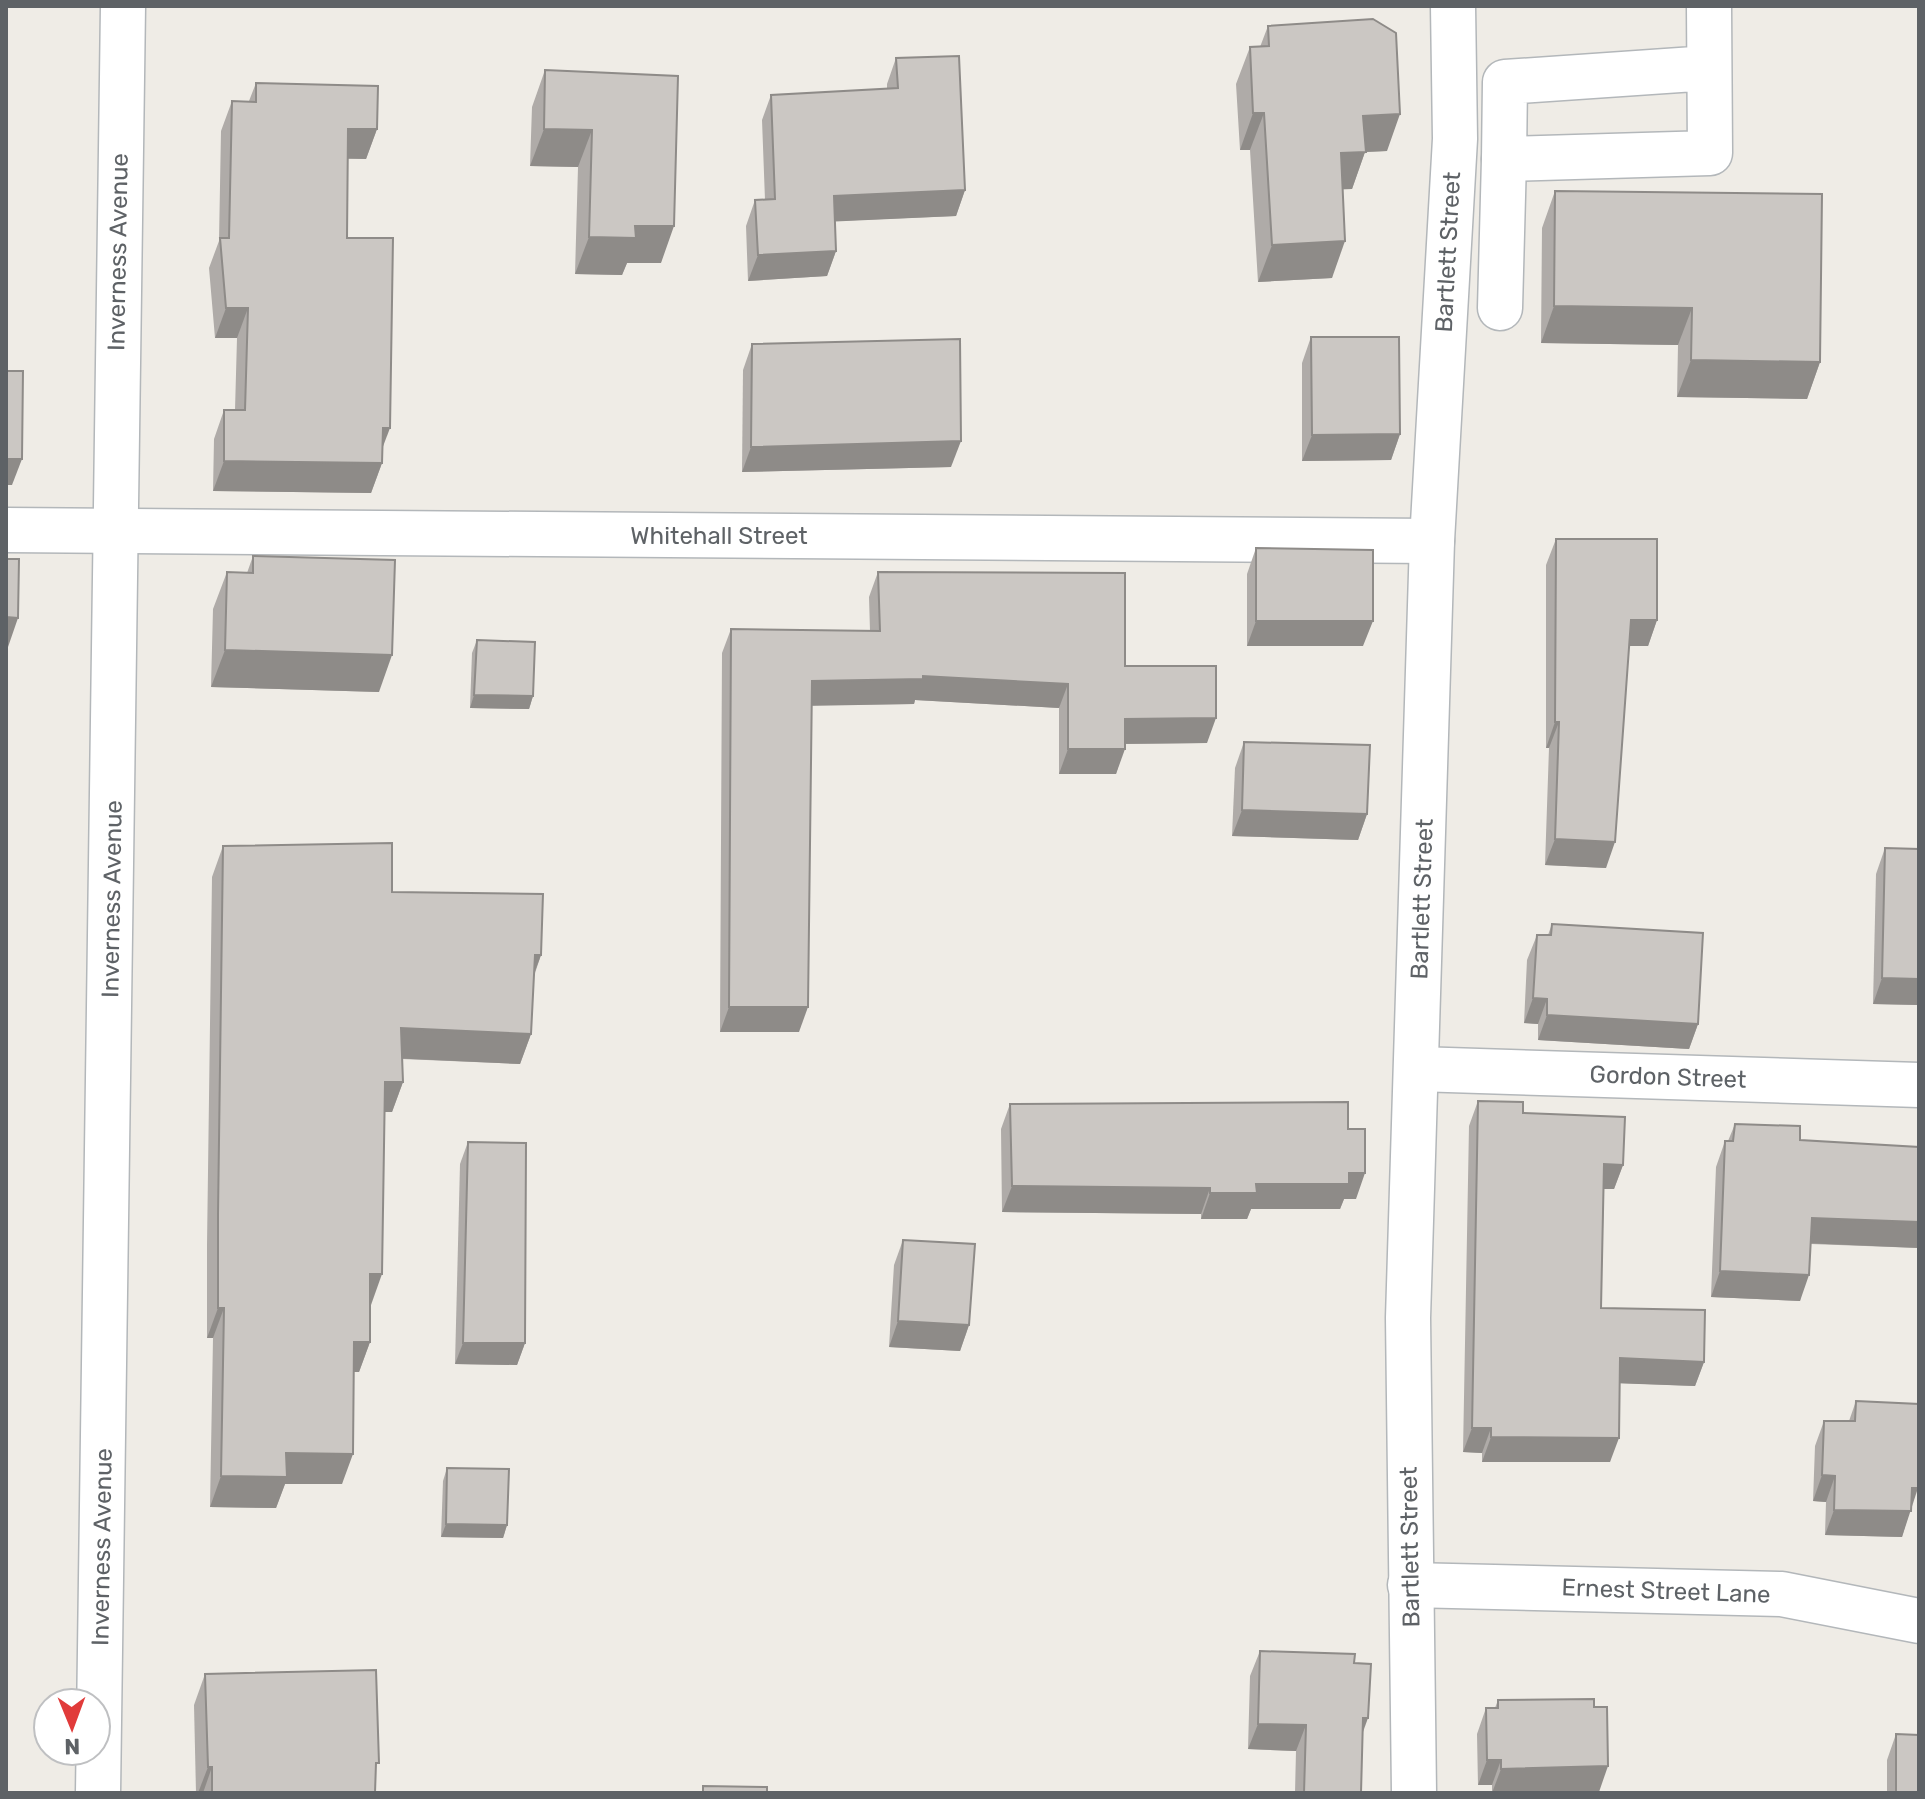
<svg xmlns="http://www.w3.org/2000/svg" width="1925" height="1799" font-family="Rubik,sans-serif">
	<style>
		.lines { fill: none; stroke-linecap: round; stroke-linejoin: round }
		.minor-casing { stroke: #b3b7ba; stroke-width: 47 }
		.minor { stroke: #fff; stroke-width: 44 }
		.wall { fill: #afaba8 }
		.shaded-wall { fill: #8e8b88 }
		.building { fill: #cbc7c3; stroke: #8e8b88; stroke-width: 2 }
		.labels { text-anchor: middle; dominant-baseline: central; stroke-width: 6; stroke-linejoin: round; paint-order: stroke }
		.street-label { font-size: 24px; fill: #5e6266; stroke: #fff }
	</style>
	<rect width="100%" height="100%" fill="#efece6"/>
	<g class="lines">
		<defs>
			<g id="minor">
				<path d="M 1709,6 L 1710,153 L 1504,159 L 1505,82 L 1709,68"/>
				<path d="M 1500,308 L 1504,159"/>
				<path d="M 6,530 L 1432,541"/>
				<path d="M 1417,1069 L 1919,1085"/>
				<path d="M 1410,1585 L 1782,1594 L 1919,1621"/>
				<path d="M 98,1793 L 123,6"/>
				<path d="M 1414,1793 L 1408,1318 L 1432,541 L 1455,139 L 1453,6"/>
			</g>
		</defs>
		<use href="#minor" class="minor-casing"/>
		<use href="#minor" class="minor"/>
	</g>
	<g class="wall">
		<path d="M 1268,26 L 1387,151 L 1365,152 L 1352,189 L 1343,189 L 1332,278 L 1258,282 L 1250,150 L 1240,150 L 1236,84 L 1250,47 L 1260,47 Z"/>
		<path d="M 896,58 L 965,190 L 956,216 L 835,221 L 836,251 L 827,276 L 748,281 L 746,226 L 755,200 L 765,200 L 762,120 L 771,95 L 887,89 L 887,84 Z"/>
		<path d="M 545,70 L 678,76 L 661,263 L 627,263 L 622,275 L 575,274 L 578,167 L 530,166 L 532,107 Z"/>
		<path d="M 256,83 L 377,129 L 366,159 L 348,159 L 347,238 L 383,447 L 382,463 L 371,493 L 213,491 L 214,439 L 224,410 L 235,410 L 237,338 L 215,338 L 209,268 L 219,241 L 221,131 L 232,101 L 249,101 Z"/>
		<path d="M 1555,191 L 1820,362 L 1807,399 L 1677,397 L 1678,345 L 1541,343 L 1542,228 Z"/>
		<path d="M 1311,337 L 1400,434 L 1391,460 L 1302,461 L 1302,363 Z"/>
		<path d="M 752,344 L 951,467 L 742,472 L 743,370 Z"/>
		<path d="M 1556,539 L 1657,620 L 1648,646 L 1629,646 L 1606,868 L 1545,865 L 1549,748 L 1546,748 L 1546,565 Z"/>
		<path d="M 1256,548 L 1363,646 L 1247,646 L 1247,574 Z"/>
		<path d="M 253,556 L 379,692 L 211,687 L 213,609 L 227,572 L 247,573 Z"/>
		<path d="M 878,572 L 1125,666 L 1207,743 L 1125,744 L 1116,774 L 1059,774 L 1059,708 L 915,700 L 914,704 L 812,705 L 799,1032 L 720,1032 L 722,653 L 731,629 L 870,631 L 869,597 Z"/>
		<path d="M 477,640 L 533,696 L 529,709 L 470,708 L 472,653 Z"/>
		<path d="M 1244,742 L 1367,814 L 1358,840 L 1232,836 L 1235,768 Z"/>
		<path d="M 223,846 L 392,892 L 541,955 L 534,976 L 531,1034 L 520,1064 L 402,1059 L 403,1082 L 392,1112 L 384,1112 L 370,1305 L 370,1342 L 359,1372 L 354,1372 L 342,1484 L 285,1484 L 276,1508 L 210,1507 L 213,1338 L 207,1338 L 207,1245 L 212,877 Z"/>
		<path d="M 1885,848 L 1919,1005 L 1873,1004 L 1876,874 Z"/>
		<path d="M 1552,924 L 1698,1024 L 1689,1049 L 1538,1040 L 1538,1024 L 1524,1023 L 1527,960 L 1537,935 L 1548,935 Z"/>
		<path d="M 1478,1101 L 1523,1113 L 1623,1165 L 1614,1189 L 1604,1189 L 1601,1308 L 1704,1362 L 1695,1386 L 1620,1383 L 1610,1462 L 1482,1462 L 1482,1453 L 1463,1452 L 1469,1126 Z"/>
		<path d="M 1010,1104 L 1348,1129 L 1356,1199 L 1344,1199 L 1340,1209 L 1251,1209 L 1247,1219 L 1201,1219 L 1201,1214 L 1002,1212 L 1001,1129 Z"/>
		<path d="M 1735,1124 L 1800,1140 L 1919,1147 L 1919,1248 L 1811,1244 L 1800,1301 L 1711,1297 L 1716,1167 L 1725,1141 L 1728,1141 Z"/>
		<path d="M 468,1142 L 525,1343 L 517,1365 L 455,1364 L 460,1164 Z"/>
		<path d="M 903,1240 L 969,1325 L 960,1351 L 889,1347 L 894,1265 Z"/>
		<path d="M 1856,1401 L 1911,1506 L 1902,1537 L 1825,1535 L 1826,1502 L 1813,1501 L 1815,1446 L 1824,1421 L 1849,1421 Z"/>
		<path d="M 447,1468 L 507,1525 L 503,1538 L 441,1537 L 443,1481 Z"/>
		<path d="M 1260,1651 L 1354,1663 L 1362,1734 L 1361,1793 L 1295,1793 L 1296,1751 L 1248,1749 L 1250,1676 Z"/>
		<path d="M 205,1674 L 375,1793 L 196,1793 L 194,1705 Z"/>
		<path d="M 1498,1700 L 1599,1792 L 1492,1793 L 1492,1785 L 1478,1785 L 1477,1734 L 1486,1708 L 1495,1708 Z"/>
		<path d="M 1896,1734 L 1919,1793 L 1887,1793 L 1887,1760 Z"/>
	</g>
	<g class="shaded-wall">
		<path d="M 1253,113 L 1264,113 L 1250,150 L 1240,150 Z"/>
		<path d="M 1400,114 L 1387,151 L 1365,152 L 1352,189 L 1327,190 L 1341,153 L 1363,116 Z"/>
		<path d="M 348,129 L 377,129 L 366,159 L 337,158 Z"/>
		<path d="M 544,129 L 592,130 L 578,167 L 530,166 Z"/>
		<path d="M 965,190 L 956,216 L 824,222 L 834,196 Z"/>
		<path d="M 635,226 L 674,226 L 661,263 L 627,263 L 622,275 L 575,274 L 589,237 Z"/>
		<path d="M 1345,241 L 1332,278 L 1258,282 L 1272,245 Z"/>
		<path d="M 836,251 L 827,276 L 748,281 L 758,255 Z"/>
		<path d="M 1554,306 L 1692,308 L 1678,345 L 1541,343 Z"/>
		<path d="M 226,308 L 248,308 L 237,338 L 215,338 Z"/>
		<path d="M 1691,360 L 1820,362 L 1807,399 L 1677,397 Z"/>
		<path d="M 383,428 L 390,428 L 379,457 Z"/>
		<path d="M 1400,434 L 1391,460 L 1302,461 L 1312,435 Z"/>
		<path d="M 961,441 L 951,467 L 742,472 L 751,447 Z"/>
		<path d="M 6,459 L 22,459 L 12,485 L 6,485 Z"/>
		<path d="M 224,461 L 382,463 L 371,493 L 213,491 Z"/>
		<path d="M 6,617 L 18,618 L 8,647 L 6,647 Z"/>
		<path d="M 1631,620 L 1657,620 L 1648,646 L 1622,646 Z"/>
		<path d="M 1256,621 L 1373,621 L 1363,646 L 1247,646 Z"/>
		<path d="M 225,650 L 392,655 L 379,692 L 211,687 Z"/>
		<path d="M 923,676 L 1068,684 L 1059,708 L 915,700 L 914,704 L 803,706 L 812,681 Z"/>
		<path d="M 474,695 L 533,696 L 529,709 L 470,708 Z"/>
		<path d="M 1216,718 L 1207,743 L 1116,744 L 1125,719 Z"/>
		<path d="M 1555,722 L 1559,722 L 1549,748 L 1546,748 Z"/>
		<path d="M 1068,749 L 1125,749 L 1116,774 L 1059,774 Z"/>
		<path d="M 1242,810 L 1367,814 L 1358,840 L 1232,836 Z"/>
		<path d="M 1555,839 L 1615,842 L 1606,868 L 1545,865 Z"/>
		<path d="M 535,955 L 541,955 L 530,985 Z"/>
		<path d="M 1882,978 L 1919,979 L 1919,1005 L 1873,1004 Z"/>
		<path d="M 1533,998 L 1547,999 L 1538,1024 L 1524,1023 Z"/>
		<path d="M 729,1007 L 808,1007 L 799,1032 L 720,1032 Z"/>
		<path d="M 1547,1015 L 1698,1024 L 1689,1049 L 1538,1040 Z"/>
		<path d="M 401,1028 L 531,1034 L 520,1064 L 389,1058 Z"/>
		<path d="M 385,1082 L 403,1082 L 392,1112 L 374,1112 Z"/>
		<path d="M 1604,1164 L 1623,1165 L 1614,1189 L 1595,1189 Z"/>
		<path d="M 1349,1173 L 1365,1173 L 1356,1199 L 1344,1199 L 1340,1209 L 1251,1209 L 1247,1219 L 1201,1219 L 1210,1193 L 1256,1184 Z"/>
		<path d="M 1012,1186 L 1210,1188 L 1201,1214 L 1002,1212 Z"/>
		<path d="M 1812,1218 L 1919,1222 L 1919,1248 L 1802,1243 Z"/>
		<path d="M 1720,1271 L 1809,1275 L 1800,1301 L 1711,1297 Z"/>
		<path d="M 370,1274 L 382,1274 L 371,1305 Z"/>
		<path d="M 218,1308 L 224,1308 L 213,1338 L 207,1338 Z"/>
		<path d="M 898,1321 L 969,1325 L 960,1351 L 889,1347 Z"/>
		<path d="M 354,1342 L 370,1342 L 359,1372 L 343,1372 Z"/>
		<path d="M 463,1343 L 525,1343 L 517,1365 L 455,1364 Z"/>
		<path d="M 1620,1358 L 1704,1362 L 1695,1386 L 1611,1383 Z"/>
		<path d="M 1472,1428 L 1491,1428 L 1482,1453 L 1463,1452 Z"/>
		<path d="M 1491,1437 L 1619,1438 L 1610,1462 L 1482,1462 Z"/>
		<path d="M 286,1453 L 353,1454 L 342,1484 L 285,1484 L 276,1508 L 210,1507 L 221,1476 Z"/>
		<path d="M 1822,1475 L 1835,1476 L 1826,1502 L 1813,1501 Z"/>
		<path d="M 1912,1488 L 1918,1488 L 1902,1537 L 1825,1535 L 1834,1510 Z"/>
		<path d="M 446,1524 L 507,1525 L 503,1538 L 441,1537 Z"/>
		<path d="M 1363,1718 L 1368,1718 L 1359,1743 Z"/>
		<path d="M 1258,1724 L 1306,1725 L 1296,1751 L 1248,1749 Z"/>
		<path d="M 1487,1760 L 1501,1760 L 1492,1785 L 1478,1785 Z"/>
		<path d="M 1608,1766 L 1599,1792 L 1492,1793 L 1501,1769 Z"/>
		<path d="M 208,1767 L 212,1767 L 203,1793 L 198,1793 Z"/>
	</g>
	<g class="building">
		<path d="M 1373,19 L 1396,33 L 1400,114 L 1363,116 L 1366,152 L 1341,153 L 1345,241 L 1272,245 L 1264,113 L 1253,113 L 1250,47 L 1269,46 L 1268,26 Z"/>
		<path d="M 959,56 L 965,190 L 834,196 L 836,251 L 758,255 L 755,200 L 775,199 L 771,95 L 898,88 L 896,58 Z"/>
		<path d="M 545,70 L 678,76 L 674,226 L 635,226 L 636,238 L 589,237 L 592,130 L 544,129 Z"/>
		<path d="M 256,83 L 378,86 L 377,129 L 348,129 L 347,238 L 393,238 L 390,428 L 383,428 L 382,463 L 224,461 L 224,410 L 245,410 L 248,308 L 226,308 L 220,238 L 229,238 L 232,101 L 256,102 Z"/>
		<path d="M 1555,191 L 1822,194 L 1820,362 L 1691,360 L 1692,308 L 1554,306 Z"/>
		<path d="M 1311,337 L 1399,337 L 1400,434 L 1312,435 Z"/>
		<path d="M 960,339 L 961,441 L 751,447 L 752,344 Z"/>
		<path d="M 6,371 L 23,371 L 22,459 L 6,459 Z"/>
		<path d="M 1556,539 L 1657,539 L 1657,620 L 1631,620 L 1615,842 L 1555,839 L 1559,722 L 1555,722 Z"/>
		<path d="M 1256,548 L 1373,550 L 1373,621 L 1256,621 Z"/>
		<path d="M 253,556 L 395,560 L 392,655 L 225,650 L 227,572 L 253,573 Z"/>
		<path d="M 6,559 L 19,559 L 18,618 L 6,617 Z"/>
		<path d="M 878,572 L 1125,573 L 1125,666 L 1216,666 L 1216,718 L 1125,719 L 1125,749 L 1068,749 L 1068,684 L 923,676 L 923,679 L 812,681 L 808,1007 L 729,1007 L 731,629 L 880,631 Z"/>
		<path d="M 477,640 L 535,642 L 533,696 L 474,695 Z"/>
		<path d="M 1244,742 L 1370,745 L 1367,814 L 1242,810 Z"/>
		<path d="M 392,843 L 392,892 L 543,894 L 541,955 L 535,955 L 531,1034 L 401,1028 L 403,1082 L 385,1082 L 382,1274 L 370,1274 L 370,1342 L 354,1342 L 353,1454 L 286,1453 L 287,1477 L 221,1476 L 224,1308 L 218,1308 L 218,1214 L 223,846 Z"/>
		<path d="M 1885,848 L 1919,849 L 1919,979 L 1882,978 Z"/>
		<path d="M 1552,924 L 1703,933 L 1698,1024 L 1547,1015 L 1547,999 L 1533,998 L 1537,935 L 1551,935 Z"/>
		<path d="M 1478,1101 L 1523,1102 L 1523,1113 L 1625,1117 L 1623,1165 L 1604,1164 L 1601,1308 L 1705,1310 L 1704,1362 L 1620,1358 L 1619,1438 L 1491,1437 L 1491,1428 L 1472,1428 Z"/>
		<path d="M 1348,1102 L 1348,1129 L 1365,1129 L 1365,1173 L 1349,1173 L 1349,1184 L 1256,1184 L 1257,1193 L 1210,1193 L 1210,1188 L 1012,1186 L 1010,1104 Z"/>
		<path d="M 1735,1124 L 1800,1126 L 1800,1140 L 1919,1147 L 1919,1222 L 1812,1218 L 1809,1275 L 1720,1271 L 1725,1141 L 1733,1141 Z"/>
		<path d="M 468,1142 L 526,1143 L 525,1343 L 463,1343 Z"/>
		<path d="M 903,1240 L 975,1244 L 969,1325 L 898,1321 Z"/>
		<path d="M 1856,1401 L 1919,1404 L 1918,1488 L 1912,1488 L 1911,1511 L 1834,1510 L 1835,1476 L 1822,1475 L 1824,1421 L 1855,1421 Z"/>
		<path d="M 447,1468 L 509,1469 L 507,1525 L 446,1524 Z"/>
		<path d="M 1260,1651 L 1355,1654 L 1354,1663 L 1371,1664 L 1368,1718 L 1363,1718 L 1361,1793 L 1304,1793 L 1306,1725 L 1258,1724 Z"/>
		<path d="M 376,1670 L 379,1763 L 376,1763 L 375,1793 L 212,1793 L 212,1767 L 208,1767 L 205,1674 Z"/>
		<path d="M 1594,1699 L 1594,1707 L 1607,1707 L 1608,1766 L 1501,1769 L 1501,1760 L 1487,1760 L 1486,1708 L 1498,1708 L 1498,1700 Z"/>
		<path d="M 1896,1734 L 1919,1735 L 1919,1793 L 1896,1793 Z"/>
		<path d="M 703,1786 L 767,1787 L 767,1793 L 703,1793 Z"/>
	</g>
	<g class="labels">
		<g class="street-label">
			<text transform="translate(118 252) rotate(-89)">Inverness Avenue</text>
			<text transform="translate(1448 252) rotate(-87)">Bartlett Street</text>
			<text x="719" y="536">Whitehall Street</text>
			<text transform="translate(112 899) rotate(-89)">Inverness Avenue</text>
			<text transform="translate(1422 899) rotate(-88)">Bartlett Street</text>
			<text transform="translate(1668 1077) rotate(2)">Gordon Street</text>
			<text transform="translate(102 1547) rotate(-89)">Inverness Avenue</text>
			<text transform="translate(1410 1547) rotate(-91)">Bartlett Street</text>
			<text transform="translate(1666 1591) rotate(2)">Ernest Street Lane</text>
		</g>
	</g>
	<rect width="1925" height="1799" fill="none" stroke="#5e6266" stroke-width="16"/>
	<g transform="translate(72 1727) rotate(179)"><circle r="38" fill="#ffffff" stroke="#bfc0c2" stroke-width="2"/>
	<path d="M0-6L14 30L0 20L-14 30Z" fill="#e13b3a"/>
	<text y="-12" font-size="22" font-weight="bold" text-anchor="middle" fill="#5e6266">N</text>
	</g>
</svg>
